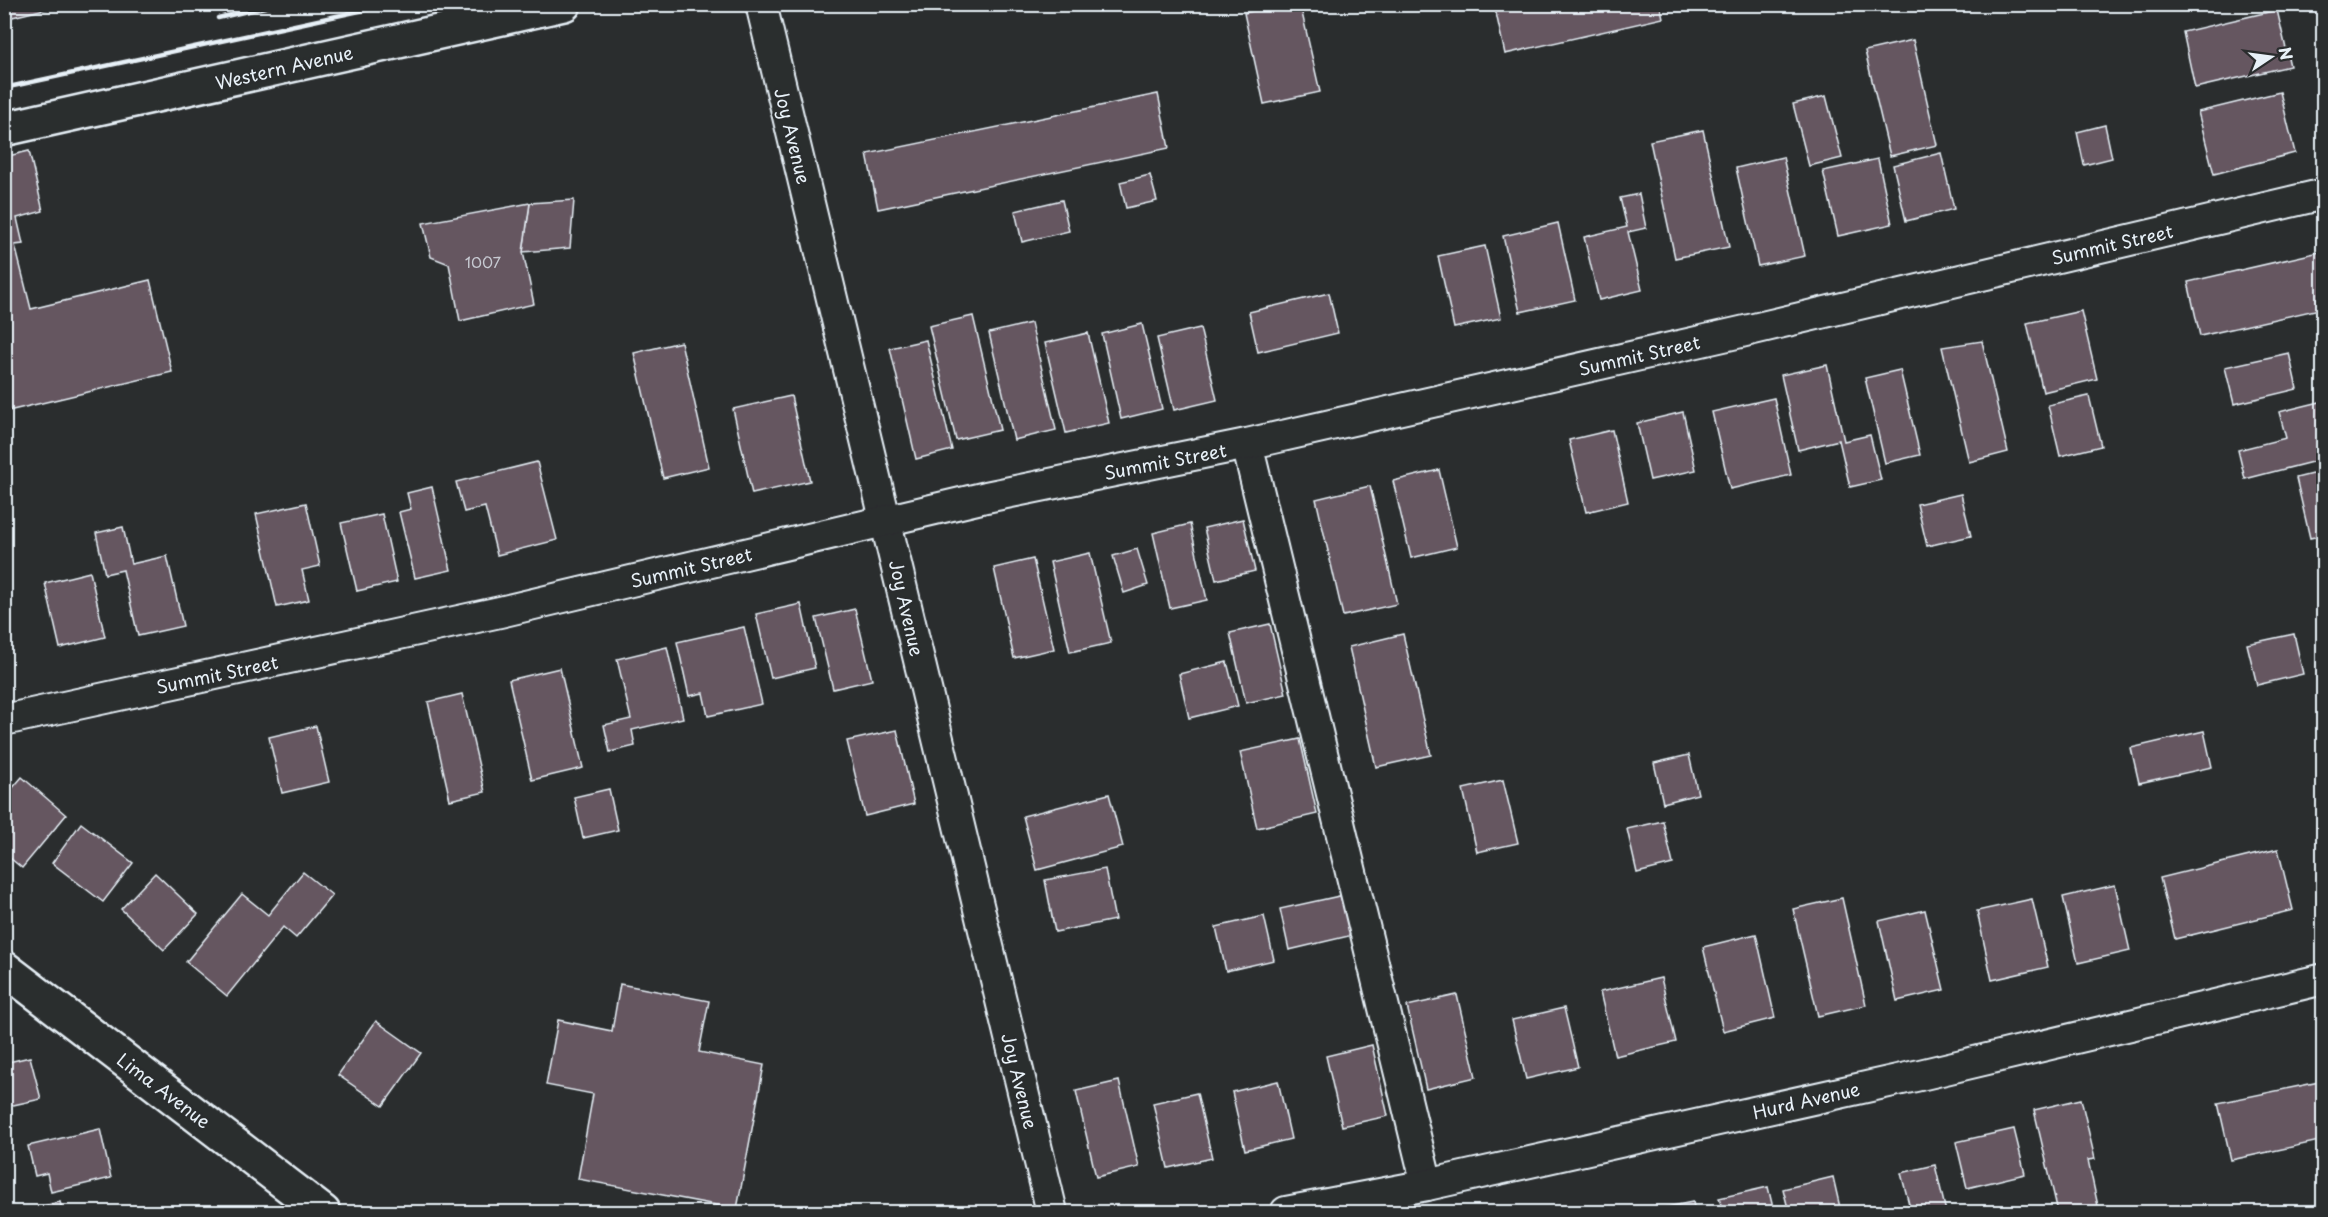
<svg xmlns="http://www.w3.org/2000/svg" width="2328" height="1217" font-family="'Playpen Sans',sans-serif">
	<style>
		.building { fill: #655661; stroke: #e8f1f8; stroke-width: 1.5 }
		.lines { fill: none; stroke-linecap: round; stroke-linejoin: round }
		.street-casing { stroke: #e8f1f8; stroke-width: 34 }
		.secondary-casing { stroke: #e8f1f8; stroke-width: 38 }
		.street { stroke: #2a2d2e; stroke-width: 30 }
		.secondary { stroke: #2a2d2e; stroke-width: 33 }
		.rail { stroke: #e8f1f8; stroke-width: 4.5 }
		.labels { text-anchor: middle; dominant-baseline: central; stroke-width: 4.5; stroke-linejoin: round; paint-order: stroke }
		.number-label { font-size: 15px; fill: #c7cad2 }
		.street-label { font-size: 18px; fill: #e8f1f8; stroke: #2a2d2e }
	</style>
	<rect width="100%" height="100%" fill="#2a2d2e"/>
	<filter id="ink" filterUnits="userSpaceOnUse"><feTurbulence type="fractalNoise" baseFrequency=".0167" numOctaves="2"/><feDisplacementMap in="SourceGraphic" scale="12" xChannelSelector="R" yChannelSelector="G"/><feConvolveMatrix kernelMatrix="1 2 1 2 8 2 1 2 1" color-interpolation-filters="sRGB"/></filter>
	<g filter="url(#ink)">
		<g class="building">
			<path d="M 4,4 L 66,4 L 4,19 Z"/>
			<path d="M 1284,4 L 1300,4 L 1320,92 L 1264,104 L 1244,13 Z"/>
			<path d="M 1494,4 L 1660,4 L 1663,18 L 1505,54 Z"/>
			<path d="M 2188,4 L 2205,4 L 2189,8 Z"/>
			<path d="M 2277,10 L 2290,66 L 2195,88 L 2183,32 Z"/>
			<path d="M 1913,40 L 1937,145 L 1890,156 L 1865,51 Z"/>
			<path d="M 2280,92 L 2295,153 L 2214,174 L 2198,112 Z"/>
			<path d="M 1158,94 L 1169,148 L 878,209 L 867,154 Z"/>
			<path d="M 1826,96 L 1842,158 L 1809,166 L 1793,104 Z"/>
			<path d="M 2105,125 L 2112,158 L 2084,165 L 2077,132 Z"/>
			<path d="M 1703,130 L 1729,247 L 1675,258 L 1650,141 Z"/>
			<path d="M 29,151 L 43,211 L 17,218 L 23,244 L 15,245 L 31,309 L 150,280 L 172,372 L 4,412 L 4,157 Z"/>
			<path d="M 1941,153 L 1954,209 L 1906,221 L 1893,165 Z"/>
			<path d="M 1783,157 L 1805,256 L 1758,266 L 1736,168 Z"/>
			<path d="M 1878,159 L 1892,224 L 1838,236 L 1823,171 Z"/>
			<path d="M 1150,175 L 1157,201 L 1126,208 L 1120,182 Z"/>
			<path d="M 1639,194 L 1646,228 L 1628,232 L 1642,290 L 1599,300 L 1584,237 L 1627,227 L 1620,198 Z"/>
			<path d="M 574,200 L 570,248 L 523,252 L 530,203 Z"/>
			<path d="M 1062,200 L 1069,231 L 1022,242 L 1015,211 Z"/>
			<path d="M 530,203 L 523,252 L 534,304 L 460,321 L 449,264 L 431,257 L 423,223 Z"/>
			<path d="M 1558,223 L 1575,300 L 1520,312 L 1503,236 Z"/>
			<path d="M 1485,246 L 1501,318 L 1454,328 L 1438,256 Z"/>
			<path d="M 2324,251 L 2324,308 L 2200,336 L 2188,282 Z"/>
			<path d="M 1329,293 L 1338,333 L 1258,352 L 1249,312 Z"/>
			<path d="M 2081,311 L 2097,379 L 2043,392 L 2027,323 Z"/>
			<path d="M 973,316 L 1000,430 L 956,440 L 929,326 Z"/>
			<path d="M 1031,323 L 1056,430 L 1014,440 L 989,333 Z"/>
			<path d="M 1142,324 L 1162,409 L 1121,419 L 1102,334 Z"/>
			<path d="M 1200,328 L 1217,400 L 1174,410 L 1157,338 Z"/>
			<path d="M 1088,333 L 1109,423 L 1066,433 L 1045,343 Z"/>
			<path d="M 926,340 L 952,450 L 916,459 L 890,348 Z"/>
			<path d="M 1982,341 L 2008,452 L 1969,462 L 1942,347 Z"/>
			<path d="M 681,342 L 709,467 L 663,478 L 634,353 Z"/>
			<path d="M 2289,353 L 2297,389 L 2234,404 L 2225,367 Z"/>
			<path d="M 1827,365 L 1844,441 L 1870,435 L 1881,480 L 1850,487 L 1839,440 L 1798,450 L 1781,375 Z"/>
			<path d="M 1900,370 L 1920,455 L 1885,463 L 1865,378 Z"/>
			<path d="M 791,396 L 810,481 L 752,494 L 733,409 Z"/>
			<path d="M 2089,396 L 2101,446 L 2060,456 L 2048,405 Z"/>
			<path d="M 1774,398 L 1791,475 L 1730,489 L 1712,412 Z"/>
			<path d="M 2324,401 L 2324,459 L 2245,479 L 2238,450 L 2286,438 L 2279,412 Z"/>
			<path d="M 1683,412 L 1696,470 L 1650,480 L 1637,423 Z"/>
			<path d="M 1612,430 L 1628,502 L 1586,512 L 1569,440 Z"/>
			<path d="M 537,462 L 557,540 L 497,555 L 485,507 L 464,512 L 456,482 Z"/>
			<path d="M 1439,470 L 1457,547 L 1411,558 L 1393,481 Z"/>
			<path d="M 2324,471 L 2324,535 L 2310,538 L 2296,478 Z"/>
			<path d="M 1370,486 L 1397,604 L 1343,616 L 1316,499 Z"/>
			<path d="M 432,487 L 451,570 L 415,578 L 399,512 L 411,509 L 407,493 Z"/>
			<path d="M 1961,494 L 1971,536 L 1927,546 L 1917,504 Z"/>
			<path d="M 306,503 L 320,566 L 302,570 L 309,600 L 277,607 L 256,514 Z"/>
			<path d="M 382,514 L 397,582 L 357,591 L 341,523 Z"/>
			<path d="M 1243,519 L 1255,571 L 1216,580 L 1204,528 Z"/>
			<path d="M 1190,524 L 1207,600 L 1170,608 L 1153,533 Z"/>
			<path d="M 123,527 L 131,564 L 167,556 L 183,626 L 138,636 L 123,570 L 105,574 L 96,533 Z"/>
			<path d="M 1137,549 L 1148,585 L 1124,593 L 1113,556 Z"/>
			<path d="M 1090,553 L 1111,643 L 1070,652 L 1050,562 Z"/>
			<path d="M 1033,559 L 1054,649 L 1014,658 L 994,568 Z"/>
			<path d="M 90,572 L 105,637 L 60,648 L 45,583 Z"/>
			<path d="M 801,604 L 815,668 L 771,678 L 756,614 Z"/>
			<path d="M 855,609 L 872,680 L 833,689 L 816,618 Z"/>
			<path d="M 1270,624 L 1286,694 L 1246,703 L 1230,633 Z"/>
			<path d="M 744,627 L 762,704 L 708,716 L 703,693 L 689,696 L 677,642 Z"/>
			<path d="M 1403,634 L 1431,755 L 1376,767 L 1349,647 Z"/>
			<path d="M 2294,634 L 2303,674 L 2257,685 L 2247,644 Z"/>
			<path d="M 667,647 L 683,718 L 632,730 L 635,746 L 610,752 L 604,725 L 631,719 L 617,659 Z"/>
			<path d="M 1227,662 L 1238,706 L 1189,718 L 1179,674 Z"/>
			<path d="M 560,668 L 583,768 L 532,780 L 509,680 Z"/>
			<path d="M 462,694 L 485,792 L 450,800 L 428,702 Z"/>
			<path d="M 316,726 L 329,782 L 282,793 L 269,737 Z"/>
			<path d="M 897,730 L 914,804 L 865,816 L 847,741 Z"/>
			<path d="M 2204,731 L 2212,767 L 2139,783 L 2131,748 Z"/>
			<path d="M 1300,739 L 1317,814 L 1257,828 L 1240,752 Z"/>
			<path d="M 1689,755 L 1698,794 L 1663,803 L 1654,763 Z"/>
			<path d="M 22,777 L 66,815 L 22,868 L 4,853 L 4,798 Z"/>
			<path d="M 1503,780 L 1518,843 L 1477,852 L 1463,789 Z"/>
			<path d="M 609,789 L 618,830 L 583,838 L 574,797 Z"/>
			<path d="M 1109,794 L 1123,847 L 1037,870 L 1023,816 Z"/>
			<path d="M 1663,821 L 1673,864 L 1637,873 L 1627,829 Z"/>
			<path d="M 81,823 L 133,863 L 103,902 L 52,863 Z"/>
			<path d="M 2278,849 L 2293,910 L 2175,939 L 2160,878 Z"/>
			<path d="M 1105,869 L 1115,920 L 1055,932 L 1045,880 Z"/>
			<path d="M 303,872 L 332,895 L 296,938 L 283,927 L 227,996 L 186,962 L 242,894 L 268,915 Z"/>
			<path d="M 155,873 L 198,914 L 164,950 L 121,909 Z"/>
			<path d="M 2115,885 L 2130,951 L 2078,963 L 2063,897 Z"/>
			<path d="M 1344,895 L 1353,935 L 1289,950 L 1280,909 Z"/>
			<path d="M 1842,898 L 1866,1005 L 1818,1016 L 1793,909 Z"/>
			<path d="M 2032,899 L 2048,967 L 1992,980 L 1977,911 Z"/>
			<path d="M 1925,910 L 1944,990 L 1897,1001 L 1879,921 Z"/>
			<path d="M 1264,916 L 1274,960 L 1226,971 L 1216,927 Z"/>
			<path d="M 1756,934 L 1775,1018 L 1723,1031 L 1703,947 Z"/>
			<path d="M 1661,978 L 1676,1042 L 1615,1056 L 1600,992 Z"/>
			<path d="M 620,984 L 709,1001 L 699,1052 L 764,1065 L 737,1209 L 578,1179 L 593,1094 L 546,1085 L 558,1020 L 612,1031 Z"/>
			<path d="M 1457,995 L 1476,1077 L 1426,1089 L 1407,1006 Z"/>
			<path d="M 1564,1008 L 1578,1067 L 1526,1079 L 1512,1020 Z"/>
			<path d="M 376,1021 L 421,1053 L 383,1106 L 338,1075 Z"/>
			<path d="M 1372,1045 L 1388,1116 L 1342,1126 L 1326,1056 Z"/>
			<path d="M 30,1057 L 41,1099 L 4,1107 L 4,1063 Z"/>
			<path d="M 1119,1081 L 1139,1167 L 1096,1177 L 1076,1091 Z"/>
			<path d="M 1278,1081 L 1291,1139 L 1245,1150 L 1232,1092 Z"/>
			<path d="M 2324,1081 L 2324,1140 L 2231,1160 L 2218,1103 Z"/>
			<path d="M 1197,1093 L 1212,1158 L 1168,1168 L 1153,1103 Z"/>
			<path d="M 2081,1099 L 2095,1159 L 2088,1160 L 2098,1206 L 2058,1212 L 2034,1110 Z"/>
			<path d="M 100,1129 L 111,1178 L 51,1192 L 47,1173 L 35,1176 L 28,1146 Z"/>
			<path d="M 2014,1129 L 2025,1174 L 1967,1188 L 1956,1142 Z"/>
			<path d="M 1935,1165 L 1946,1212 L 1911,1212 L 1901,1173 Z"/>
			<path d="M 1833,1177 L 1841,1212 L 1789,1212 L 1783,1189 Z"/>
			<path d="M 1768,1187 L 1774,1212 L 1723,1212 L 1719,1198 Z"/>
			<path d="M 60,1202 L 63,1212 L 22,1212 L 22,1211 Z"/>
			<path d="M 1693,1202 L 1695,1212 L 1642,1212 Z"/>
		</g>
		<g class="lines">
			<defs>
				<g id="street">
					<path d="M 761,4 L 1052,1212"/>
					<path d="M 1247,444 L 1427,1185"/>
					<path d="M 4,720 L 500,612 L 986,497 L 1247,444 L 1741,332 L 2324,194"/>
					<path d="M 1286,1212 L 1427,1185 L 1920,1075 L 2324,979"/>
				</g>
				<g id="secondary">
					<path d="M 4,129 L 564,4"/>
					<path d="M 4,968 L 323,1212"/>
				</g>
			</defs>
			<use href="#street" class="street-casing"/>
			<use href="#secondary" class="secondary-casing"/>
			<use href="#street" class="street"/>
			<use href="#secondary" class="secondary"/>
			<g class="rail">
				<path d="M 218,18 L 278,4"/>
				<path d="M 4,88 L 392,4"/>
			</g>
		</g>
	</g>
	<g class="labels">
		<g class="number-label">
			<text x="483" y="261">1007</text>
		</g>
		<g class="street-label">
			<text transform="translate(284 67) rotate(-13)">Western Avenue</text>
			<text transform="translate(793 136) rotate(76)">Joy Avenue</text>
			<text transform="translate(2112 244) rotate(-13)">Summit Street</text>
			<text transform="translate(1639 355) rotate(-13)">Summit Street</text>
			<text transform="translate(1165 461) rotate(-11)">Summit Street</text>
			<text transform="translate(691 567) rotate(-13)">Summit Street</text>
			<text transform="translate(907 608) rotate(77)">Joy Avenue</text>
			<text transform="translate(217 674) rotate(-12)">Summit Street</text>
			<text transform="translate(1020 1081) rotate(76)">Joy Avenue</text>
			<text transform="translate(164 1090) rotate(37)">Lima Avenue</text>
			<text transform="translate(1806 1100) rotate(-13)">Hurd Avenue</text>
		</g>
	</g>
	<rect width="2328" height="1217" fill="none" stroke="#2a2d2e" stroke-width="24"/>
	<rect x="12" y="12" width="2304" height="1193" fill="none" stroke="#e8f1f8" stroke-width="2" filter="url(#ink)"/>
	<g transform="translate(2271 57) rotate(77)" stroke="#2a2d2e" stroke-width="4.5" paint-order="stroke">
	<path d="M0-4.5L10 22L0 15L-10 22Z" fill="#e8f1f8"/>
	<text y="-9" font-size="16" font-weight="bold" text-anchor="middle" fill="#e8f1f8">N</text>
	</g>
</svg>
